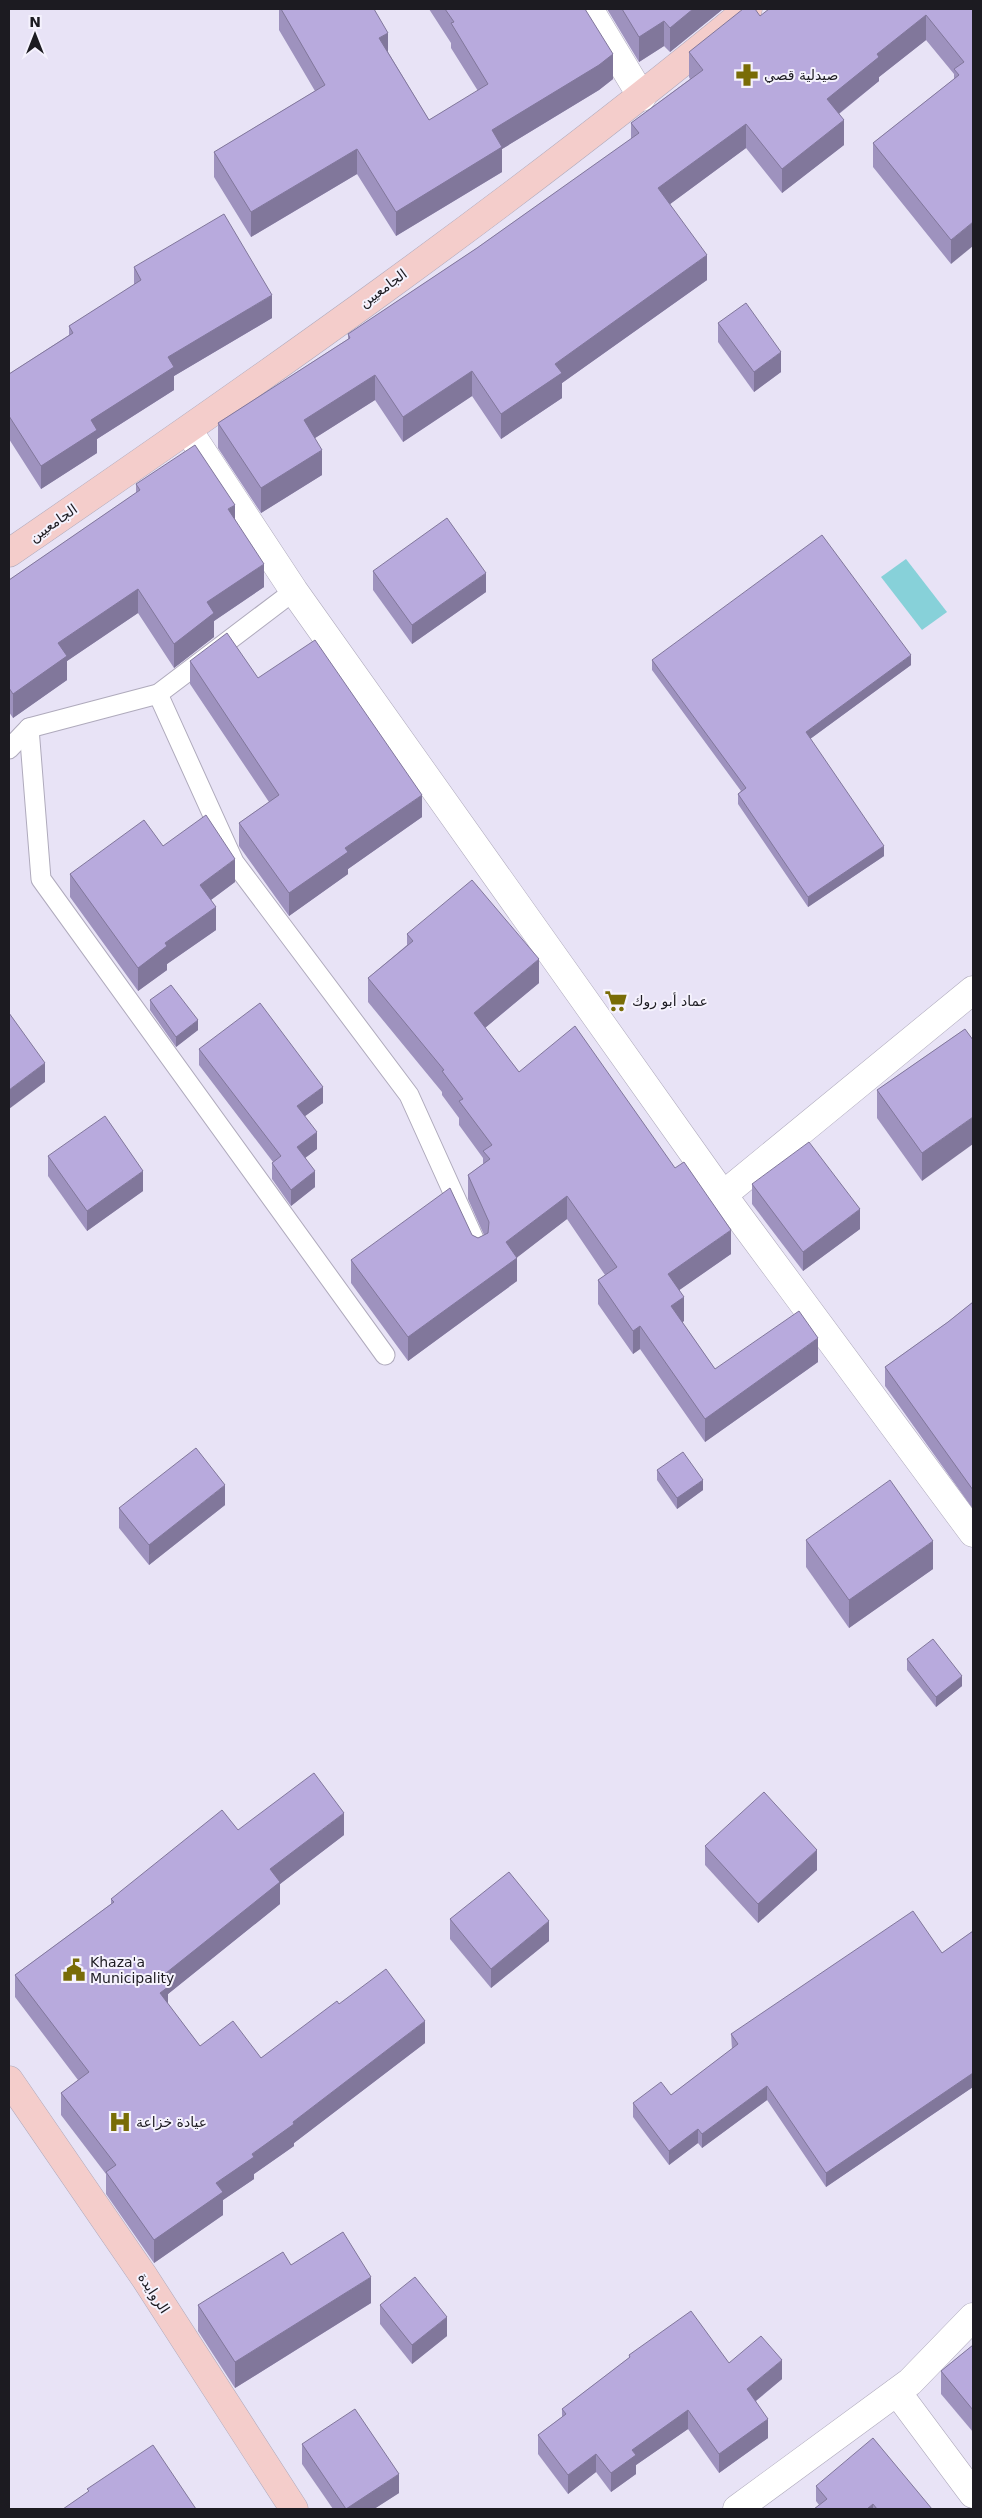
<svg xmlns="http://www.w3.org/2000/svg" width="982" height="2518" font-family="'DejaVu Sans','Noto Sans Arabic',sans-serif">
	<style>
		.water { fill: #87d1d9 }
		.lines { fill: none; stroke-linecap: round; stroke-linejoin: round }
		.lane-casing { stroke: #afaabc; stroke-width: 21 }
		.street-casing { stroke: #afaabc; stroke-width: 29 }
		.secondary-casing { stroke: #afaabc; stroke-width: 29 }
		.lane { stroke: #fff; stroke-width: 19 }
		.street { stroke: #fff; stroke-width: 28 }
		.secondary { stroke: #f4cdcb; stroke-width: 28 }
		.wall { fill: #9e92be }
		.shaded-wall { fill: #81779b }
		.building { fill: #b8aadd; stroke: #81779b }
		.labels { text-anchor: middle; dominant-baseline: central; stroke-width: 4; stroke-linejoin: round; paint-order: stroke }
		.poi-label { font-size: 14px; fill: #1c1b21; stroke: #f5f2fd; text-anchor: start }
		.street-label { font-size: 14px; fill: #1c1b21; stroke: #f5f2fd }
	</style>
	<rect width="100%" height="100%" fill="#e8e3f6"/>
	<path class="water" d="M 906,559 L 947,612 L 922,630 L 881,577 Z"/>
	<g class="lines">
		<defs>
			<g id="lane">
				<path d="M 158,694 L 234,862 L 409,1095 L 479,1250"/>
				<path d="M 29,728 L 41,879 L 385,1355"/>
				<path d="M 9,749 L 29,728 L 158,694 L 294,591"/>
			</g>
			<g id="street">
				<path d="M 589,9 L 642,97"/>
				<path d="M 188,430 L 294,591 L 723,1195 L 973,1533"/>
				<path d="M 723,1195 L 973,990"/>
				<path d="M 897,2392 L 973,2494"/>
				<path d="M 737,2509 L 910,2382 L 973,2317"/>
			</g>
			<g id="secondary">
				<path d="M 9,553 C 261,380 512,204 748,9"/>
				<path d="M 9,2080 L 145,2278 L 294,2509"/>
			</g>
		</defs>
		<use href="#lane" class="lane-casing"/>
		<use href="#street" class="street-casing"/>
		<use href="#secondary" class="secondary-casing"/>
		<use href="#lane" class="lane"/>
		<use href="#street" class="street"/>
		<use href="#secondary" class="secondary"/>
	</g>
	<g class="wall">
		<path d="M 279,9 L 376,9 L 374,10 L 388,52 L 429,120 L 478,91 L 451,48 L 451,43 L 429,9 L 585,9 L 613,79 L 599,90 L 502,149 L 502,172 L 396,236 L 357,174 L 251,237 L 214,177 L 214,152 L 315,91 L 279,30 Z"/>
		<path d="M 607,9 L 723,9 L 670,52 L 664,46 L 639,62 Z"/>
		<path d="M 973,9 L 951,264 L 873,167 L 873,143 L 954,79 L 954,74 L 926,40 L 879,77 L 879,81 L 839,114 L 844,145 L 782,193 L 746,148 L 670,204 L 707,280 L 562,383 L 562,398 L 501,439 L 472,396 L 403,442 L 375,400 L 315,438 L 322,475 L 261,513 L 218,448 L 218,423 L 348,339 L 348,334 L 477,248 L 631,139 L 631,123 L 690,79 L 689,77 L 689,52 L 760,16 Z"/>
		<path d="M 134,267 L 272,318 L 174,376 L 174,390 L 97,439 L 97,453 L 41,489 L 9,439 L 9,374 L 69,335 L 69,326 L 134,285 Z"/>
		<path d="M 718,323 L 781,372 L 754,392 L 718,342 Z"/>
		<path d="M 136,484 L 235,519 L 264,587 L 214,621 L 214,637 L 174,668 L 138,613 L 67,661 L 67,680 L 13,718 L 9,712 L 9,580 L 136,493 Z"/>
		<path d="M 373,571 L 486,592 L 412,644 L 373,590 Z"/>
		<path d="M 652,660 L 911,665 L 810,739 L 884,856 L 808,907 L 738,804 L 738,794 L 741,791 L 652,670 Z"/>
		<path d="M 190,661 L 258,678 L 422,817 L 348,869 L 348,874 L 289,916 L 239,846 L 239,823 L 269,802 L 190,684 Z"/>
		<path d="M 163,846 L 235,882 L 211,900 L 216,930 L 167,964 L 167,970 L 138,991 L 70,897 L 70,874 Z"/>
		<path d="M 407,934 L 539,983 L 485,1028 L 519,1072 L 731,1254 L 679,1290 L 684,1321 L 682,1322 L 715,1369 L 818,1362 L 705,1442 L 640,1349 L 633,1354 L 598,1304 L 598,1280 L 605,1275 L 567,1219 L 517,1257 L 517,1281 L 408,1361 L 351,1283 L 351,1260 L 472,1235 L 478,1238 L 484,1235 L 468,1199 L 468,1175 L 483,1164 L 483,1158 L 459,1125 L 459,1118 L 442,1095 L 442,1092 L 368,1002 L 368,978 L 407,945 Z"/>
		<path d="M 150,1000 L 198,1030 L 176,1047 L 150,1010 Z"/>
		<path d="M 965,1029 L 922,1181 L 877,1118 L 877,1090 Z"/>
		<path d="M 199,1049 L 323,1103 L 305,1116 L 317,1149 L 305,1158 L 315,1187 L 291,1206 L 272,1179 L 272,1163 L 273,1162 L 199,1065 Z"/>
		<path d="M 48,1156 L 143,1191 L 87,1231 L 48,1176 Z"/>
		<path d="M 752,1184 L 860,1229 L 803,1271 L 752,1204 Z"/>
		<path d="M 973,1282 L 973,1509 L 885,1386 L 885,1367 L 948,1322 L 973,1302 L 972,1302 L 972,1283 Z"/>
		<path d="M 657,1470 L 703,1490 L 677,1509 L 657,1480 Z"/>
		<path d="M 225,1505 L 149,1565 L 119,1528 L 119,1508 Z"/>
		<path d="M 806,1540 L 933,1569 L 849,1628 L 806,1567 Z"/>
		<path d="M 907,1659 L 962,1686 L 936,1707 L 907,1670 Z"/>
		<path d="M 238,1830 L 344,1835 L 280,1884 L 280,1904 L 168,1994 L 168,2004 L 200,2046 L 261,2058 L 339,2004 L 425,2043 L 294,2143 L 294,2146 L 254,2174 L 254,2179 L 223,2200 L 223,2215 L 154,2263 L 106,2194 L 106,2174 L 61,2115 L 61,2093 L 78,2080 L 15,1997 L 15,1975 L 111,1904 L 111,1899 Z"/>
		<path d="M 705,1846 L 817,1870 L 758,1923 L 705,1865 Z"/>
		<path d="M 450,1919 L 549,1941 L 491,1988 L 450,1939 Z"/>
		<path d="M 973,1931 L 973,2087 L 826,2187 L 767,2100 L 702,2148 L 698,2143 L 669,2165 L 633,2117 L 633,2103 L 671,2095 L 732,2049 L 731,2034 L 942,1953 Z"/>
		<path d="M 291,2265 L 371,2303 L 235,2388 L 198,2331 L 198,2305 Z"/>
		<path d="M 380,2305 L 447,2336 L 412,2364 L 380,2324 Z"/>
		<path d="M 973,2345 L 973,2432 L 941,2394 L 941,2371 Z"/>
		<path d="M 629,2355 L 729,2363 L 782,2379 L 756,2401 L 768,2438 L 719,2473 L 688,2429 L 636,2465 L 636,2474 L 611,2492 L 596,2472 L 568,2494 L 538,2454 L 538,2435 L 562,2417 L 562,2409 L 629,2358 Z"/>
		<path d="M 302,2444 L 399,2493 L 374,2509 L 333,2509 L 302,2464 Z"/>
		<path d="M 816,2486 L 932,2509 L 814,2509 L 819,2505 L 816,2501 Z"/>
	</g>
	<g class="shaded-wall">
		<path d="M 693,9 L 723,9 L 670,52 L 670,28 Z"/>
		<path d="M 926,15 L 926,40 L 879,77 L 879,81 L 827,123 L 827,99 L 877,54 Z"/>
		<path d="M 664,21 L 664,46 L 639,62 L 639,37 Z"/>
		<path d="M 388,33 L 388,57 L 379,38 Z"/>
		<path d="M 613,54 L 613,79 L 599,90 L 502,149 L 502,172 L 396,236 L 396,212 L 492,130 Z"/>
		<path d="M 844,120 L 844,145 L 782,193 L 782,169 Z"/>
		<path d="M 746,124 L 746,148 L 658,213 L 658,188 Z"/>
		<path d="M 357,149 L 357,174 L 251,237 L 251,212 Z"/>
		<path d="M 973,222 L 973,246 L 951,264 L 951,240 Z"/>
		<path d="M 707,255 L 707,280 L 562,383 L 562,398 L 501,439 L 501,414 L 555,364 Z"/>
		<path d="M 272,295 L 272,318 L 174,376 L 174,390 L 97,439 L 97,453 L 41,489 L 41,466 L 91,420 L 168,357 Z"/>
		<path d="M 781,352 L 781,372 L 754,392 L 754,372 Z"/>
		<path d="M 472,371 L 472,396 L 403,442 L 403,417 Z"/>
		<path d="M 375,375 L 375,400 L 304,445 L 304,420 Z"/>
		<path d="M 322,450 L 322,475 L 261,513 L 261,488 Z"/>
		<path d="M 235,505 L 235,529 L 228,509 Z"/>
		<path d="M 264,564 L 264,587 L 214,621 L 214,637 L 174,668 L 174,644 L 207,602 Z"/>
		<path d="M 486,573 L 486,592 L 412,644 L 412,625 Z"/>
		<path d="M 138,589 L 138,613 L 67,661 L 67,680 L 13,718 L 13,694 L 58,643 Z"/>
		<path d="M 911,655 L 911,665 L 806,742 L 806,732 Z"/>
		<path d="M 422,795 L 422,817 L 348,869 L 348,874 L 289,916 L 289,893 L 345,848 Z"/>
		<path d="M 884,846 L 884,856 L 808,907 L 808,897 Z"/>
		<path d="M 235,859 L 235,882 L 200,908 L 200,885 Z"/>
		<path d="M 216,907 L 216,930 L 167,964 L 167,970 L 138,991 L 138,968 L 165,943 Z"/>
		<path d="M 539,959 L 539,983 L 474,1037 L 474,1013 Z"/>
		<path d="M 198,1020 L 198,1030 L 176,1047 L 176,1037 Z"/>
		<path d="M 45,1063 L 45,1082 L 9,1109 L 9,1090 Z"/>
		<path d="M 323,1087 L 323,1103 L 297,1122 L 297,1106 Z"/>
		<path d="M 973,1117 L 973,1144 L 922,1181 L 922,1153 Z"/>
		<path d="M 317,1132 L 317,1149 L 297,1164 L 297,1147 Z"/>
		<path d="M 143,1171 L 143,1191 L 87,1231 L 87,1211 Z"/>
		<path d="M 315,1171 L 315,1187 L 291,1206 L 291,1190 Z"/>
		<path d="M 567,1196 L 567,1219 L 506,1266 L 506,1242 Z"/>
		<path d="M 860,1209 L 860,1229 L 803,1271 L 803,1252 Z"/>
		<path d="M 731,1230 L 731,1254 L 668,1298 L 668,1274 Z"/>
		<path d="M 517,1258 L 517,1281 L 408,1361 L 408,1337 Z"/>
		<path d="M 684,1297 L 684,1321 L 671,1330 L 671,1306 Z"/>
		<path d="M 640,1326 L 640,1349 L 633,1354 L 633,1331 Z"/>
		<path d="M 818,1338 L 818,1362 L 705,1442 L 705,1419 Z"/>
		<path d="M 703,1480 L 703,1490 L 677,1509 L 677,1498 Z"/>
		<path d="M 225,1485 L 225,1505 L 149,1565 L 149,1545 Z"/>
		<path d="M 933,1541 L 933,1569 L 849,1628 L 849,1600 Z"/>
		<path d="M 962,1676 L 962,1686 L 936,1707 L 936,1697 Z"/>
		<path d="M 344,1813 L 344,1835 L 280,1884 L 280,1904 L 168,1994 L 168,2009 L 160,1993 L 161,1977 L 270,1869 Z"/>
		<path d="M 817,1850 L 817,1870 L 758,1923 L 758,1904 Z"/>
		<path d="M 549,1921 L 549,1941 L 491,1988 L 491,1969 Z"/>
		<path d="M 425,2021 L 425,2043 L 294,2143 L 294,2146 L 254,2174 L 254,2179 L 223,2200 L 223,2215 L 154,2263 L 154,2240 L 216,2183 L 293,2122 Z"/>
		<path d="M 973,2073 L 973,2087 L 826,2187 L 826,2173 Z"/>
		<path d="M 767,2086 L 767,2100 L 702,2148 L 702,2134 Z"/>
		<path d="M 698,2129 L 698,2143 L 669,2165 L 669,2151 Z"/>
		<path d="M 371,2277 L 371,2303 L 235,2388 L 235,2362 Z"/>
		<path d="M 447,2317 L 447,2336 L 412,2364 L 412,2345 Z"/>
		<path d="M 782,2360 L 782,2379 L 747,2408 L 747,2389 Z"/>
		<path d="M 688,2410 L 688,2429 L 636,2465 L 636,2474 L 611,2492 L 611,2473 L 632,2450 Z"/>
		<path d="M 768,2419 L 768,2438 L 719,2473 L 719,2454 Z"/>
		<path d="M 596,2454 L 596,2472 L 568,2494 L 568,2475 Z"/>
		<path d="M 399,2474 L 399,2493 L 374,2509 L 346,2509 Z"/>
		<path d="M 873,2504 L 873,2509 L 867,2509 Z"/>
	</g>
	<g class="building">
		<path d="M 281,9 L 374,9 L 388,33 L 379,38 L 429,120 L 488,84 L 451,23 L 454,22 L 445,9 L 585,9 L 613,54 L 599,65 L 492,130 L 502,147 L 396,212 L 357,149 L 251,212 L 214,152 L 325,85 Z"/>
		<path d="M 622,9 L 693,9 L 670,28 L 664,21 L 639,37 Z"/>
		<path d="M 743,9 L 755,9 L 760,16 L 769,9 L 973,9 L 973,222 L 951,240 L 873,143 L 959,75 L 954,69 L 964,62 L 926,15 L 877,54 L 879,57 L 827,99 L 844,120 L 782,169 L 746,124 L 658,188 L 707,255 L 555,364 L 562,373 L 501,414 L 472,371 L 403,417 L 375,375 L 304,420 L 322,450 L 261,488 L 218,423 L 350,338 L 348,334 L 477,248 L 639,133 L 631,123 L 703,70 L 689,52 Z"/>
		<path d="M 224,214 L 272,295 L 168,357 L 174,367 L 91,420 L 97,430 L 41,466 L 9,416 L 9,374 L 73,333 L 69,326 L 141,280 L 134,267 Z"/>
		<path d="M 746,303 L 781,352 L 754,372 L 718,323 Z"/>
		<path d="M 195,445 L 235,505 L 228,509 L 264,564 L 207,602 L 214,613 L 174,644 L 138,589 L 58,643 L 67,656 L 13,694 L 9,688 L 9,580 L 140,490 L 136,484 Z"/>
		<path d="M 447,518 L 486,573 L 412,625 L 373,571 Z"/>
		<path d="M 822,535 L 911,655 L 806,732 L 884,846 L 808,897 L 738,794 L 746,788 L 652,660 Z"/>
		<path d="M 227,633 L 258,678 L 315,640 L 422,795 L 345,848 L 348,852 L 289,893 L 239,823 L 279,795 L 190,661 Z"/>
		<path d="M 206,815 L 235,859 L 200,885 L 216,907 L 165,943 L 167,946 L 138,968 L 70,874 L 144,820 L 163,846 Z"/>
		<path d="M 472,880 L 539,959 L 474,1013 L 519,1072 L 575,1026 L 675,1168 L 684,1162 L 731,1230 L 668,1274 L 684,1297 L 671,1306 L 715,1369 L 799,1311 L 818,1338 L 705,1419 L 640,1326 L 633,1331 L 598,1280 L 617,1267 L 567,1196 L 506,1242 L 517,1258 L 408,1337 L 351,1260 L 450,1188 L 472,1235 L 478,1238 L 488,1233 L 489,1222 L 468,1175 L 490,1159 L 483,1151 L 492,1145 L 459,1101 L 463,1099 L 442,1071 L 444,1070 L 368,978 L 413,941 L 407,934 Z"/>
		<path d="M 171,985 L 198,1020 L 176,1037 L 150,1000 Z"/>
		<path d="M 260,1003 L 323,1087 L 297,1106 L 317,1132 L 297,1147 L 315,1171 L 291,1190 L 272,1163 L 281,1156 L 199,1049 Z"/>
		<path d="M 9,1013 L 45,1063 L 9,1090 Z"/>
		<path d="M 965,1029 L 973,1040 L 973,1117 L 922,1153 L 877,1090 Z"/>
		<path d="M 105,1116 L 143,1171 L 87,1211 L 48,1156 Z"/>
		<path d="M 809,1142 L 860,1209 L 803,1252 L 752,1184 Z"/>
		<path d="M 973,1302 L 973,1490 L 885,1367 L 948,1322 Z"/>
		<path d="M 196,1448 L 225,1485 L 149,1545 L 119,1508 Z"/>
		<path d="M 683,1452 L 703,1480 L 677,1498 L 657,1470 Z"/>
		<path d="M 890,1480 L 933,1541 L 849,1600 L 806,1540 Z"/>
		<path d="M 933,1639 L 962,1676 L 936,1697 L 907,1659 Z"/>
		<path d="M 314,1773 L 344,1813 L 270,1869 L 280,1882 L 161,1977 L 168,1987 L 160,1993 L 200,2046 L 233,2021 L 261,2058 L 337,2001 L 339,2004 L 386,1969 L 425,2021 L 293,2122 L 294,2124 L 252,2154 L 254,2157 L 216,2183 L 223,2192 L 154,2240 L 106,2172 L 116,2165 L 61,2093 L 89,2072 L 15,1975 L 114,1902 L 111,1899 L 222,1810 L 238,1830 Z"/>
		<path d="M 764,1792 L 817,1850 L 758,1904 L 705,1846 Z"/>
		<path d="M 509,1872 L 549,1921 L 491,1969 L 450,1919 Z"/>
		<path d="M 913,1911 L 942,1953 L 973,1931 L 973,2073 L 826,2173 L 767,2086 L 702,2134 L 698,2129 L 669,2151 L 633,2103 L 661,2082 L 671,2095 L 738,2044 L 731,2034 Z"/>
		<path d="M 343,2232 L 371,2277 L 235,2362 L 198,2305 L 283,2252 L 291,2265 Z"/>
		<path d="M 415,2277 L 447,2317 L 412,2345 L 380,2305 Z"/>
		<path d="M 691,2311 L 729,2363 L 761,2336 L 782,2360 L 747,2389 L 768,2419 L 719,2454 L 688,2410 L 632,2450 L 636,2455 L 611,2473 L 596,2454 L 568,2475 L 538,2435 L 566,2414 L 562,2409 L 630,2357 L 629,2355 Z"/>
		<path d="M 973,2345 L 973,2410 L 941,2371 Z"/>
		<path d="M 355,2409 L 399,2474 L 346,2509 L 302,2444 Z"/>
		<path d="M 873,2438 L 932,2509 L 877,2509 L 873,2504 L 867,2509 L 814,2509 L 827,2499 L 816,2486 Z"/>
		<path d="M 153,2445 L 196,2509 L 63,2509 L 89,2491 L 87,2489 Z"/>
	</g>
	<defs>
		<symbol id="pharmacy-bare" viewBox="-9 -9 18 18"><path d="M-2-6h4v4h4v4h-4v4h-4v-4h-4v-4h4Z" fill="#796c07" stroke="#f5f2fd" stroke-width="2.5" paint-order="stroke"/></symbol>
		<symbol id="supermarket-bare" viewBox="-9 -9 18 18"><path d="M-6-5.5h2.5l.6 2H6L4.5 2H-2.5L-4.4-4H-6ZM-1.5 3.2a1.3 1.3 0 1 0 .1 0ZM3 3.2a1.3 1.3 0 1 0 .1 0Z" fill="#796c07" stroke="#f5f2fd" stroke-width="2.5" paint-order="stroke"/></symbol>
		<symbol id="civic-bare" viewBox="-9 -9 18 18"><path d="M-.6-6.5H3V-4.5H.6V-3L4-1V1h2V6H-6V1h2V-1L-.6-3ZM-1.2 2.5V6h2.4V2.5Z" fill="#796c07" stroke="#f5f2fd" stroke-width="2.5" paint-order="stroke"/></symbol>
		<symbol id="hospital-bare" viewBox="-9 -9 18 18"><path d="M-5-5h3v3.5h4V-5h3V5h-3V1.5h-4V5h-3Z" fill="#796c07" stroke="#f5f2fd" stroke-width="2.5" paint-order="stroke"/></symbol>
	</defs>
	<g fill-rule="evenodd">
		<use href="#pharmacy-bare" x="731" y="59" width="32" height="32"/>
		<use href="#supermarket-bare" x="600" y="985" width="32" height="32"/>
		<use href="#civic-bare" x="58" y="1954" width="32" height="32"/>
		<use href="#hospital-bare" x="104" y="2106" width="32" height="32"/>
	</g>
	<g class="labels">
		<g class="poi-label">
			<text x="764" y="75">صيدلية قصي</text>
			<text x="632" y="1001">عماد أبو روك</text>
			<text x="90" y="1962">Khaza'a<tspan x="90" dy="16">Municipality</tspan></text>
			<text x="136" y="2122">عيادة خزاعة</text>
		</g>
		<g class="street-label">
			<text transform="translate(383 288) rotate(-36)">الجامعيين</text>
			<text transform="translate(53 523) rotate(-35)">الجامعيين</text>
			<text transform="translate(154 2293) rotate(57)">الروايدة</text>
		</g>
	</g>
	<rect width="982" height="2518" fill="none" stroke="#1c1b21" stroke-width="20"/>
	<g transform="translate(35 35)" stroke="#f5f2fd" stroke-width="4" paint-order="stroke">
	<path d="M0-4L9 19L0 12L-9 19Z" fill="#1c1b21"/>
	<text y="-8" font-size="14" font-weight="bold" text-anchor="middle" fill="#1c1b21">N</text>
	</g>
</svg>
